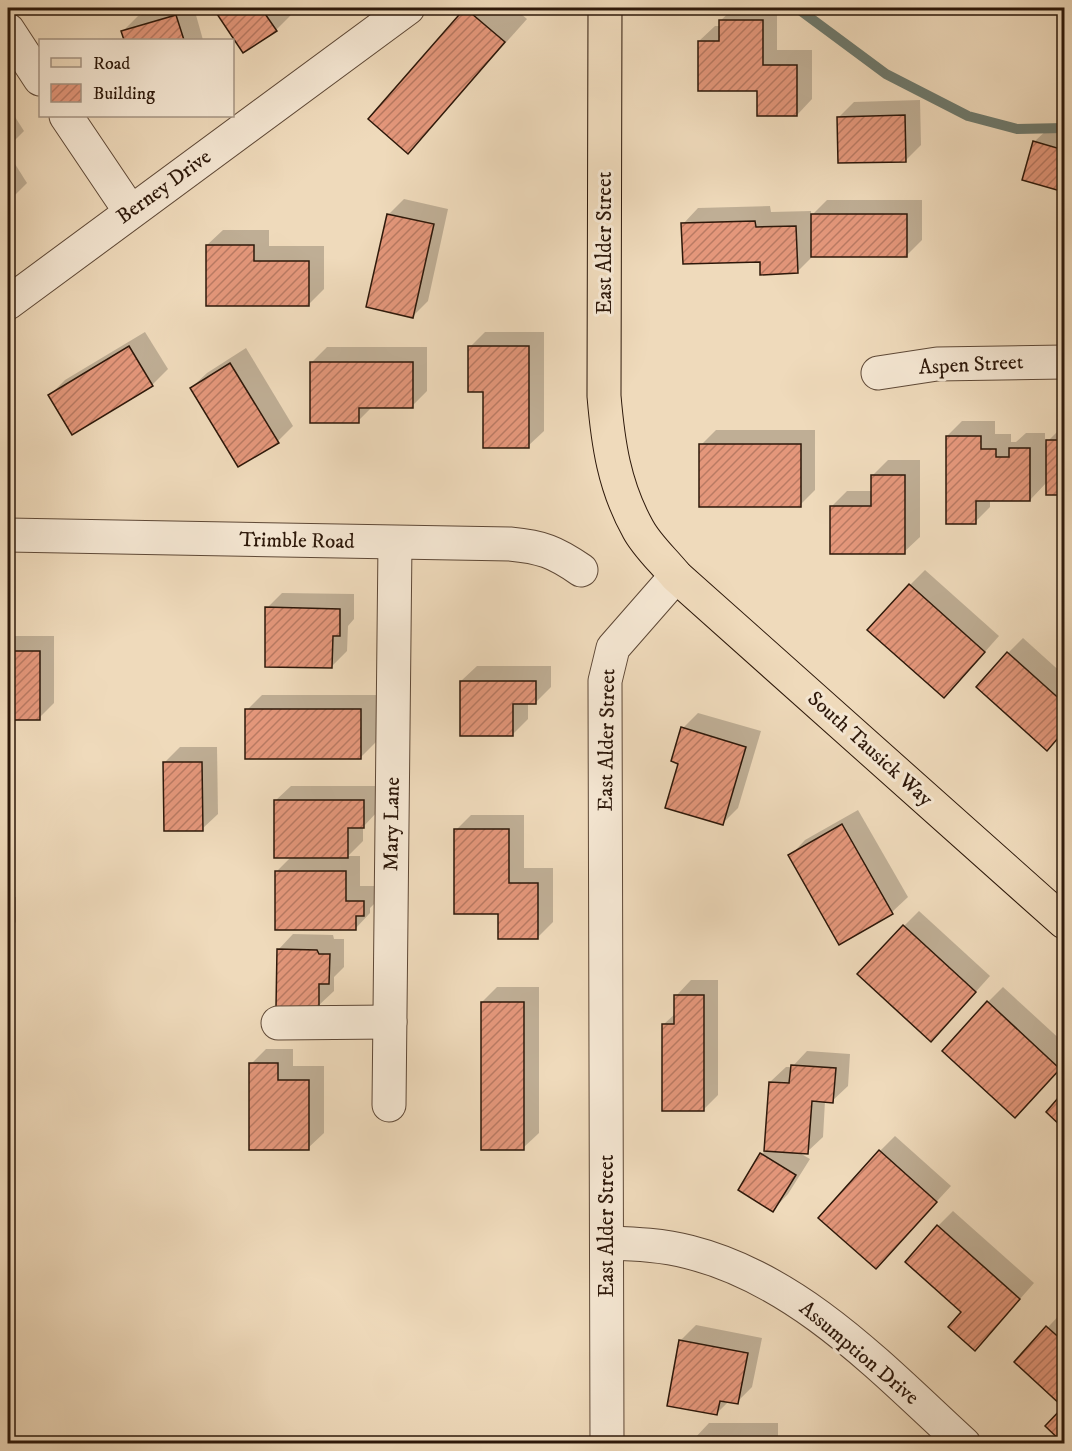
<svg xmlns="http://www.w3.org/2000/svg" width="1072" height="1451" font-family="'IM FELL DW Pica',serif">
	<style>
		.shadow { fill: #0003 }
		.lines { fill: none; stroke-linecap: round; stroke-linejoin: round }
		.stream { stroke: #6e7a6e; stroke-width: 10 }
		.building { fill: url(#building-hatch); stroke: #2d180a; stroke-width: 1.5 }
		.minor-casing { stroke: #5e4836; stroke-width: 35 }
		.major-casing { stroke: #2d180a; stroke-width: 35 }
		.minor { stroke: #f5e7d3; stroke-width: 33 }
		.major { stroke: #efdabb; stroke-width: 33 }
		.labels { text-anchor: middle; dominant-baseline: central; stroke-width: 6; stroke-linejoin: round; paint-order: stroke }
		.street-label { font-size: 21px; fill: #2d180a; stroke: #f5e7d3 }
	</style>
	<defs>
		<pattern id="building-hatch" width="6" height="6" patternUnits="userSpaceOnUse" patternTransform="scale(1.5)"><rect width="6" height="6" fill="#e4977b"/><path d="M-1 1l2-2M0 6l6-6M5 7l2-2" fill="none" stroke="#b97a63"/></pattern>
	</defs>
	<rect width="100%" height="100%" fill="#efdabb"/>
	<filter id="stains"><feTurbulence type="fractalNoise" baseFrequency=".00333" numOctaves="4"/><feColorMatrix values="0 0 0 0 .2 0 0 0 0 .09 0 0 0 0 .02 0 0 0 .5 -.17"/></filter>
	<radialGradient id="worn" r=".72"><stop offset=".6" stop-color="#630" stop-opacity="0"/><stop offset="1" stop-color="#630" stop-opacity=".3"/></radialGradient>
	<g class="shadow">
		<path d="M 167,8 L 194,8 L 203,40 L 125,40 L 123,31 L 138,16 Z"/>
		<path d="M 215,8 L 286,8 L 291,15 L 276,30 L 243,51 Z"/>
		<path d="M 467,8 L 514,8 L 527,19 L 408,152 L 370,119 Z"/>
		<path d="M 734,8 L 777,8 L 777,50 L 812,50 L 812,99 L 797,115 L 759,89 L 699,41 L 715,26 L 720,26 L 720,21 Z"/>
		<path d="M 920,100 L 921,145 L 906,160 L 839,117 L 854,102 Z"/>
		<path d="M 8,106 L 24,131 L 8,147 Z"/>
		<path d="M 1050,127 L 1064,131 L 1064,191 L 1024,179 L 1034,142 Z"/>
		<path d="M 8,153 L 27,183 L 8,202 Z"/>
		<path d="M 404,199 L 448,209 L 428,301 L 413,316 L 388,215 Z"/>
		<path d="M 827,200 L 922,200 L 922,240 L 906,256 L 813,256 L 797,272 L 761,261 L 683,224 L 698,208 L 770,206 L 771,212 L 811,211 L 811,216 Z"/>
		<path d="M 223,230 L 269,230 L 269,246 L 324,246 L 324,289 L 309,304 L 207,245 Z"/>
		<path d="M 145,332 L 168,369 L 152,385 L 72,433 L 50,395 L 65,380 Z"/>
		<path d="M 485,332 L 544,332 L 544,431 L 528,446 L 484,391 L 470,347 Z"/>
		<path d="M 327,347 L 427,347 L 427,391 L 412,406 L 373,406 L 358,421 L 312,362 Z"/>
		<path d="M 246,348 L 293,426 L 278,441 L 191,388 L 207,373 Z"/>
		<path d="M 962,421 L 995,421 L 995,434 L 1011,434 L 1011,442 L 1016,442 L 1026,433 L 1045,433 L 1045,444 L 1064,425 L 1064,494 L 1048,494 L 1048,481 L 1030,500 L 990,500 L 990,507 L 975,522 L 947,436 Z"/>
		<path d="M 716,430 L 815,430 L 815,490 L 800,505 L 701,445 Z"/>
		<path d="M 888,460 L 920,460 L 920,537 L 904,552 L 832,506 L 847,491 L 872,491 L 872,476 Z"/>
		<path d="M 925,570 L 999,636 L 959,681 L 910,585 Z"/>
		<path d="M 282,593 L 354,594 L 354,619 L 348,626 L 347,651 L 332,666 L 267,608 Z"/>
		<path d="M 11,636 L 54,636 L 54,703 L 39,718 L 8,718 L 8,640 Z"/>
		<path d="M 1023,638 L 1064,675 L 1064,731 L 1047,749 L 1008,653 Z"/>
		<path d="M 477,666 L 551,666 L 551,687 L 536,702 L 528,702 L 528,719 L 512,735 L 461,681 Z"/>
		<path d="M 262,695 L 376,695 L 376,742 L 360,758 L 247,710 Z"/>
		<path d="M 698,713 L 761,731 L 738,808 L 723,823 L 680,763 L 683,728 Z"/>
		<path d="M 180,747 L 217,747 L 218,814 L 202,829 L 164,763 Z"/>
		<path d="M 291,786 L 378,786 L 378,811 L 363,827 L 363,841 L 348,856 L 360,856 L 360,886 L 379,886 L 379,899 L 370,908 L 370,913 L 355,929 L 277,871 L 292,856 L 275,801 Z"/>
		<path d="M 858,810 L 908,897 L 892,912 L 840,943 L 790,856 L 805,840 Z"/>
		<path d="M 471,815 L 524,815 L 524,868 L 553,868 L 553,922 L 537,938 L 500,912 L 456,830 Z"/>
		<path d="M 16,897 L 16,922 L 8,931 L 8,898 Z"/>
		<path d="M 919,911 L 990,976 L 946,1025 L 904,926 Z"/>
		<path d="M 293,934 L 333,935 L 334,939 L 344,939 L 344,967 L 334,977 L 334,991 L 318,1006 L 278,950 Z"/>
		<path d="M 691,980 L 718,980 L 718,1095 L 703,1110 L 664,1024 L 676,1013 L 676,996 Z"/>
		<path d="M 497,987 L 539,987 L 539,1133 L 523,1148 L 482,1002 Z"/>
		<path d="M 1003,987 L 1064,1043 L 1064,1064 L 1030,1101 L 988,1002 Z"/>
		<path d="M 266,1049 L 293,1049 L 293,1066 L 324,1066 L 324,1133 L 308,1148 L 251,1064 Z"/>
		<path d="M 807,1051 L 850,1054 L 848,1086 L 832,1101 L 825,1101 L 823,1137 L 807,1152 L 798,1152 L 810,1159 L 788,1194 L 773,1210 L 762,1154 L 765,1151 L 770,1082 L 786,1067 L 792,1067 Z"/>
		<path d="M 895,1136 L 951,1186 L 876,1267 L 880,1151 Z"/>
		<path d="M 953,1211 L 1034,1283 L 990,1333 L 963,1312 L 938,1226 Z"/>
		<path d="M 1063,1311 L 1064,1313 L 1064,1407 L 1016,1362 Z"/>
		<path d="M 696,1325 L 762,1338 L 752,1387 L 737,1402 L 729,1401 L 716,1414 L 680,1341 Z"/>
		<path d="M 709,1423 L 778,1423 L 778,1444 L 694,1444 L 694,1439 Z"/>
	</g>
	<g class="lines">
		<path class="stream" d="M 797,8 L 886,74 L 968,116 L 1017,129 L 1064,128"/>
	</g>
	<g class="building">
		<path d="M 213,8 L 261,8 L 277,31 L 243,53 Z"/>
		<path d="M 465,8 L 505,42 L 408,154 L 368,119 Z"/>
		<path d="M 176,15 L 184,40 L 124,40 L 121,31 Z"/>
		<path d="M 719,20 L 763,20 L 763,65 L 797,65 L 797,116 L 757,116 L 757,91 L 698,91 L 698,41 L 719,41 Z"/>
		<path d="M 905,115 L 906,162 L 838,163 L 837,117 Z"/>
		<path d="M 1033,141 L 1064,150 L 1064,192 L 1022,180 Z"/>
		<path d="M 387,214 L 434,224 L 413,318 L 366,307 Z"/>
		<rect x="811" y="214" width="96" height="43"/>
		<path d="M 755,221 L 756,227 L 796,226 L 798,273 L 760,275 L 760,262 L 683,264 L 681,223 Z"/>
		<path d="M 206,245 L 254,245 L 254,261 L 309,261 L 309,306 L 206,306 Z"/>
		<path d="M 129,346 L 153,386 L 72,435 L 48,395 Z"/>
		<path d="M 468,346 L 529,346 L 529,448 L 483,448 L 483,392 L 468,392 Z"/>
		<path d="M 310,362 L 413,362 L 413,408 L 359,408 L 359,423 L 310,423 Z"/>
		<path d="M 230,363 L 279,443 L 238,467 L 190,388 Z"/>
		<path d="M 946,436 L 981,436 L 981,449 L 996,449 L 996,457 L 1009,457 L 1009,448 L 1030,448 L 1030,501 L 976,501 L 976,524 L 946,524 Z"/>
		<rect x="1046" y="440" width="18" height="55"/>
		<rect x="699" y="444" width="102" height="63"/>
		<path d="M 871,475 L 905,475 L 905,554 L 830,554 L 830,506 L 871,506 Z"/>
		<path d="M 909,584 L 985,652 L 944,698 L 867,630 Z"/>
		<path d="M 265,607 L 340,609 L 340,636 L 333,636 L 332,668 L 265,667 Z"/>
		<rect x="8" y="651" width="32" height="69"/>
		<path d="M 1007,652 L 1064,703 L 1064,731 L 1047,751 L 976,687 Z"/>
		<path d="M 460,681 L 536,681 L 536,704 L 513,704 L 513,736 L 460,736 Z"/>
		<rect x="245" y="709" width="116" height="50"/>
		<path d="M 681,727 L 746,747 L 723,825 L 665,808 L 678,764 L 671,761 Z"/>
		<path d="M 163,762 L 202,762 L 203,831 L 164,831 Z"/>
		<path d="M 274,800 L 364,800 L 364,828 L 348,828 L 348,858 L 274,858 Z"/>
		<path d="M 842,824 L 893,914 L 839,945 L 788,855 Z"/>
		<path d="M 454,829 L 509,829 L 509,883 L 538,883 L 538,939 L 498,939 L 498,914 L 454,914 Z"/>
		<path d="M 275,871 L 346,871 L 346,901 L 364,901 L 364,916 L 356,916 L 356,930 L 275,930 Z"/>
		<path d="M 903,925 L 976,992 L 931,1042 L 857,974 Z"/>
		<path d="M 277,949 L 317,950 L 319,954 L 330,954 L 329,984 L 319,984 L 319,1007 L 276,1007 Z"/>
		<path d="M 674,995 L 704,995 L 704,1111 L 662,1111 L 662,1024 L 674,1024 Z"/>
		<path d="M 987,1001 L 1060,1069 L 1015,1118 L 942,1051 Z"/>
		<rect x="481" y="1002" width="43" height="148"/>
		<path d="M 249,1063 L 278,1063 L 278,1080 L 309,1080 L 309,1150 L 249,1150 Z"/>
		<path d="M 791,1065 L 836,1068 L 833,1103 L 812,1101 L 808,1154 L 764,1151 L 769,1082 L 789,1083 Z"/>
		<path d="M 1064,1091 L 1064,1129 L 1046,1112 Z"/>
		<path d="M 879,1150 L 937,1202 L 876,1269 L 818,1218 Z"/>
		<path d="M 760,1153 L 796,1175 L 773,1212 L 738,1190 Z"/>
		<path d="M 937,1225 L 1020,1299 L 975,1351 L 948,1327 L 961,1312 L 905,1262 Z"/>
		<path d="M 1046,1326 L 1064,1342 L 1064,1444 L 1045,1426 L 1063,1407 L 1014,1362 Z"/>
		<path d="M 679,1340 L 748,1353 L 738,1404 L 720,1401 L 717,1415 L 667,1406 Z"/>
		<rect x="692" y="1438" width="71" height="6"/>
	</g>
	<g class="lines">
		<defs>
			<g id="minor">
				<path d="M 8,30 L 40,79"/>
				<path d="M 66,116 L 130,211"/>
				<path d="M 8,303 L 408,8"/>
				<path d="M 878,373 L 937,364 L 1064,362"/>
				<path d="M 8,535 L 510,544 C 542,547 555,552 581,570"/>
				<path d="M 278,1023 L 390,1022"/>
				<path d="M 389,1105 L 395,543"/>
				<path d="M 608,1243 C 635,1244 663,1245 689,1252 C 800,1280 882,1369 964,1444"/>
				<path d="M 607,1444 L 605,681 L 613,648 L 676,576"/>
			</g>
			<path id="major" d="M 605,8 L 604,396 C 608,443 614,486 638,529 C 647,546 664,561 676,576 L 1064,922"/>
		</defs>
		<use href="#minor" class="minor-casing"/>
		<use href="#major" class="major-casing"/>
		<use href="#minor" class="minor"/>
		<use href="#major" class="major"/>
	</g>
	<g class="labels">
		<g class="street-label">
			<text transform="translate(164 187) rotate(-36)">Berney Drive</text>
			<text transform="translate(605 243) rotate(-90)">East Alder Street</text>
			<text transform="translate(971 365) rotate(-3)">Aspen Street</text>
			<text transform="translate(297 541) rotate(1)">Trimble Road</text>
			<text transform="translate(607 740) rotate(-89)">East Alder Street</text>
			<text transform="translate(870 749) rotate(42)">South Tausick Way</text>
			<text transform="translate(392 824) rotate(-89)">Mary Lane</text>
			<text transform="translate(607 1226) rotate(-90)">East Alder Street</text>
			<text transform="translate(859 1353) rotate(40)">Assumption Drive</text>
		</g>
	</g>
	<rect width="1072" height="1451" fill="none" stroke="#efdabb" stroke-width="30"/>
	<rect x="9" y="9" width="1054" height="1433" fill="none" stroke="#2d180a" stroke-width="3"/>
	<rect x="15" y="15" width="1042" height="1421" fill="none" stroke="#2d180a" stroke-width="1.5"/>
	<rect x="39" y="39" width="195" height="78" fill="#f5e7d3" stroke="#a59483" stroke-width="1.5"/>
	<rect x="51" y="58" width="30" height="9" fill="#efdabb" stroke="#a59483" stroke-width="1.5"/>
	<text x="93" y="69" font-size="18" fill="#2d180a">Road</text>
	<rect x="51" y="84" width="30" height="18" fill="url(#building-hatch)" stroke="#a59483" stroke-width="1.5"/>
	<text x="93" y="99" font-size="18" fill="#2d180a">Building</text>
	<rect width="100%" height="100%" filter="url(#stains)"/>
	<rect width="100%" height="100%" fill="url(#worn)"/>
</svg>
